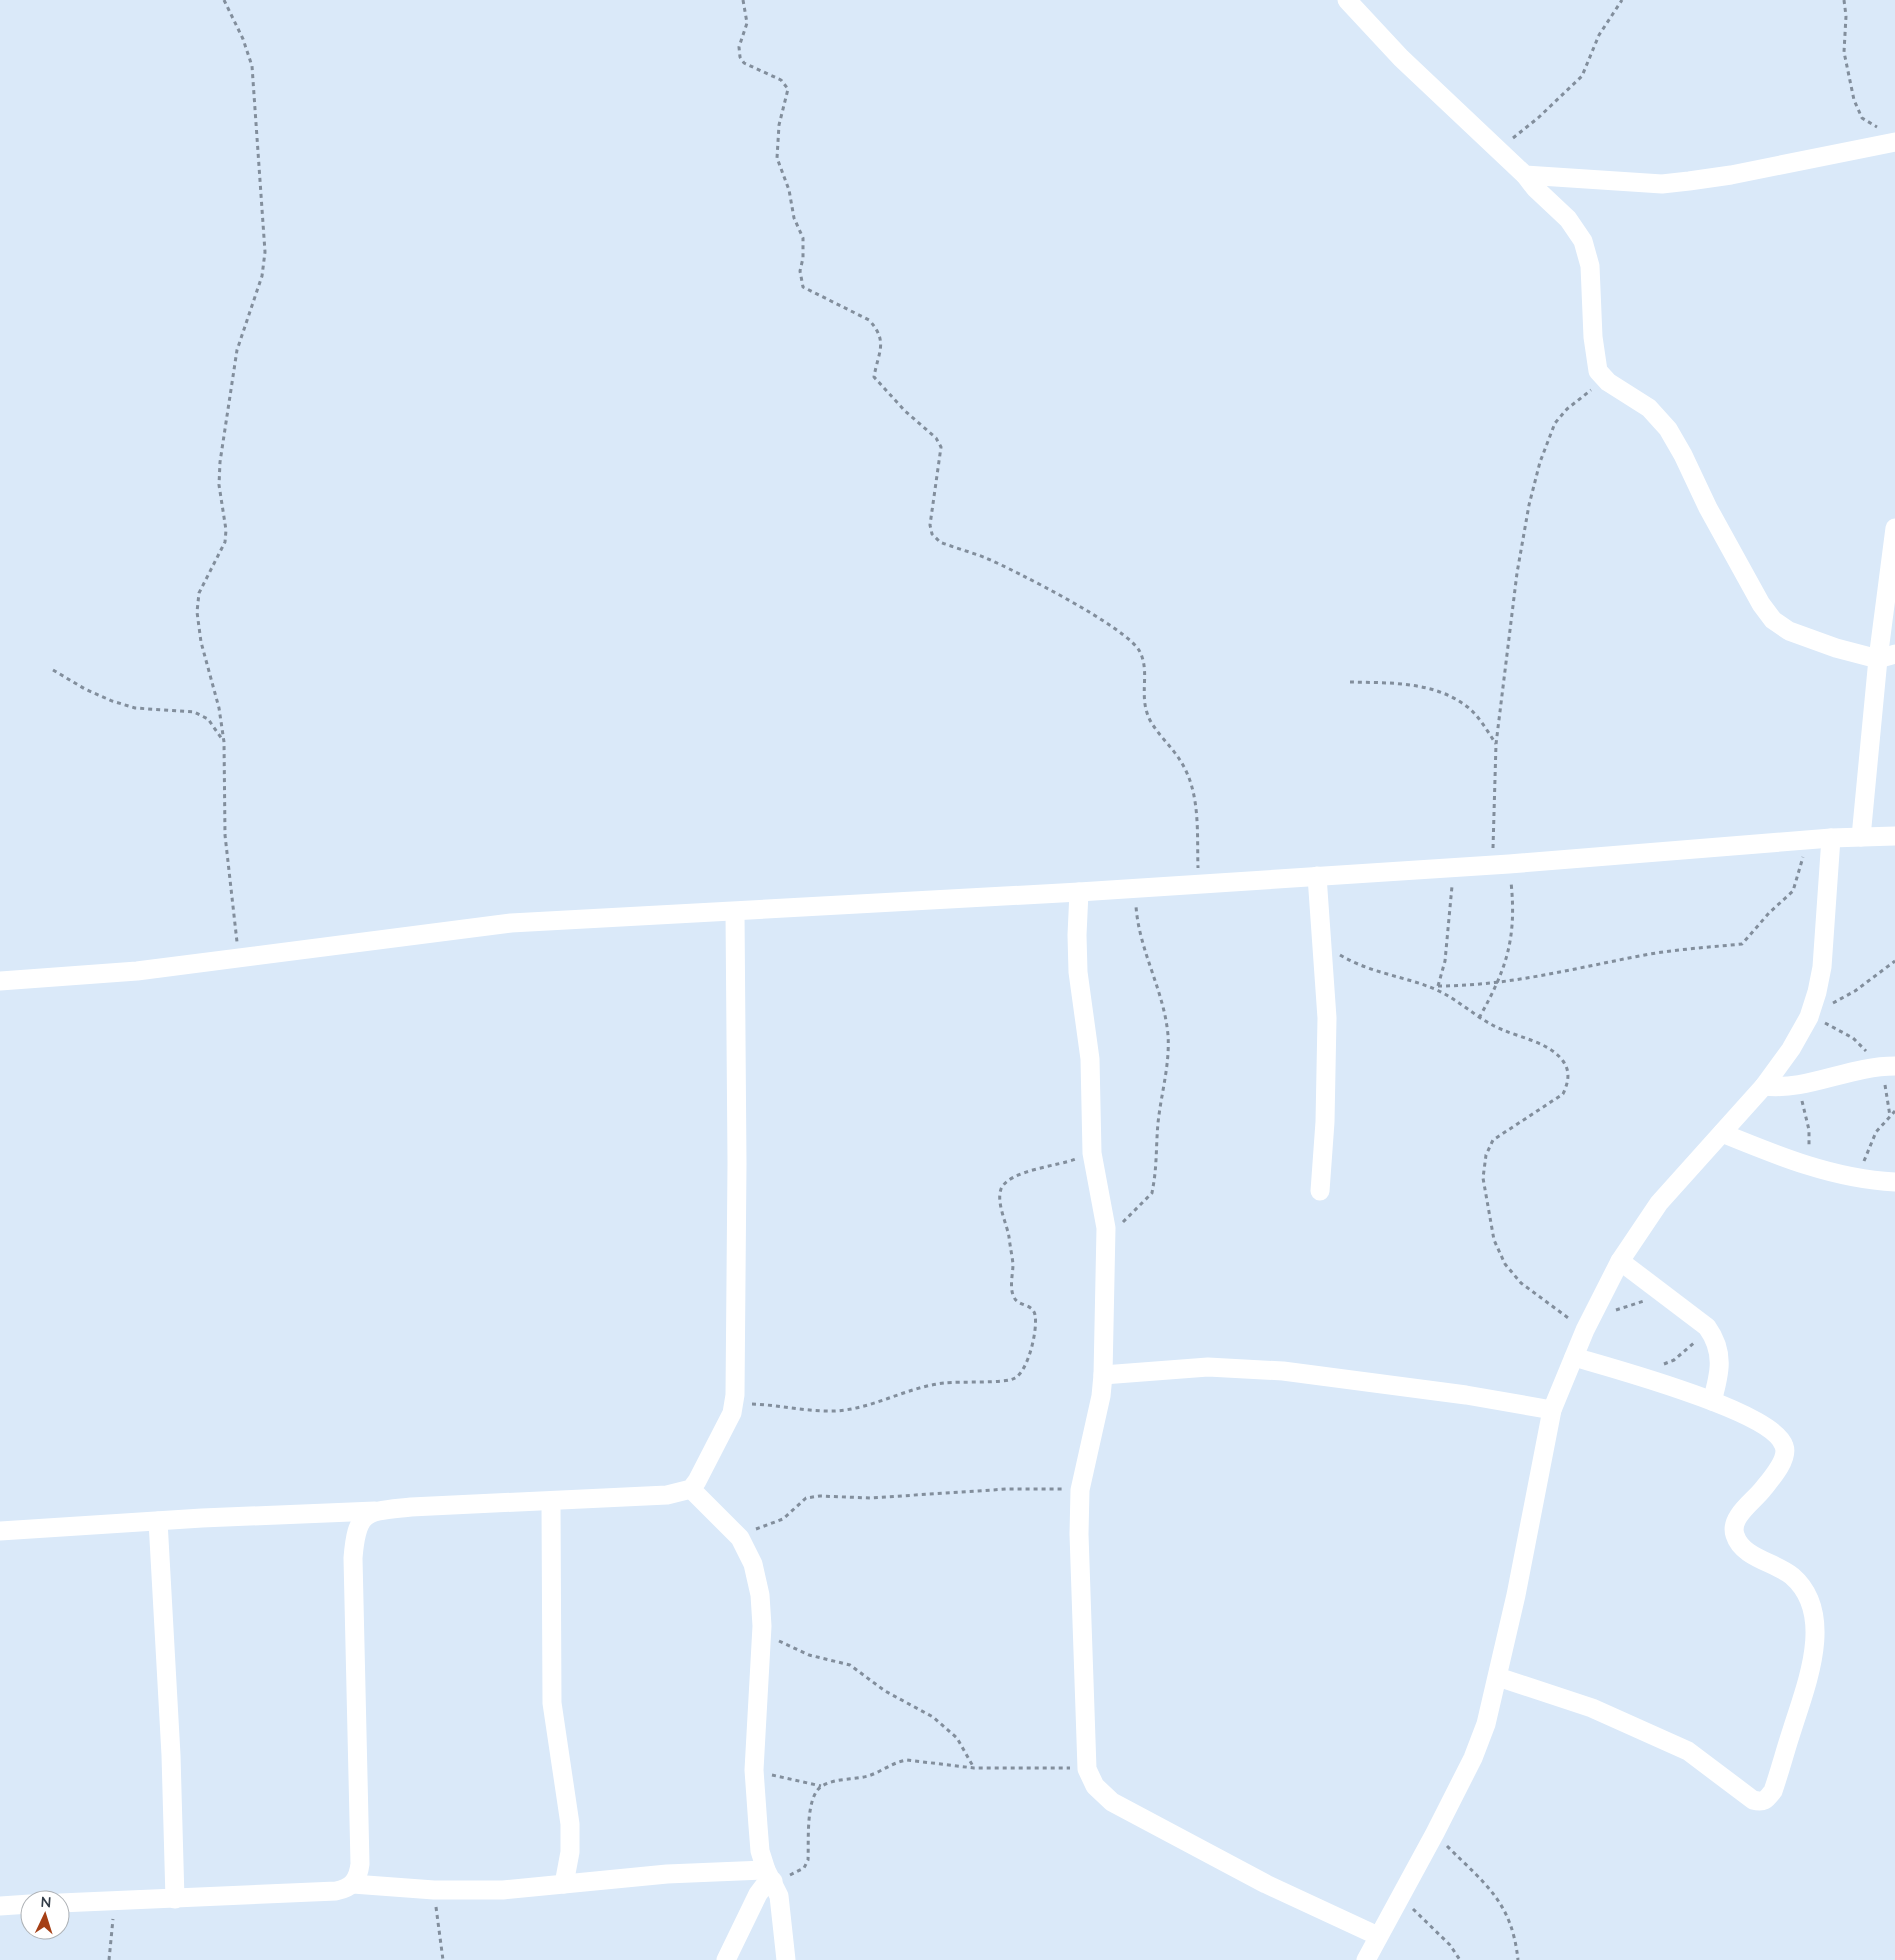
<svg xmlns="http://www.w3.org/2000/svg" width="1895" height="1960" font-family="Lato,sans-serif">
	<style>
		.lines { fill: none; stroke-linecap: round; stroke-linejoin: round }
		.path { stroke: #828e9c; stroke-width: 3; stroke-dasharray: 4 4; stroke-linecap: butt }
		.minor { stroke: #fff; stroke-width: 19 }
	</style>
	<rect width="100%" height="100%" fill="#dae9f9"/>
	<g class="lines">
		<g class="path">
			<path d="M 224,0 L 243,39 L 252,66 L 265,252 L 262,276 L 237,350 L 220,462 L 219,485 L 226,530 L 225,542 L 199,593 L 197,612 L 201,642 L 219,708 L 224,742 L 225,835 L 237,942"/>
			<path d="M 743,0 L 747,23 L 739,47 L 740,57 L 744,63 L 781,80 L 788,89 L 779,125 L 777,158 L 789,190 L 794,218 L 803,238 L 803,258 L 800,271 L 803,287 L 869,320 C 889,342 878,352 874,377 L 905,411 L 936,438 L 941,447 L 930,525 L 932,534 L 940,542 C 955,548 971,552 986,558 C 1014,570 1129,628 1140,652 C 1151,674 1137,697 1151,722 C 1161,739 1177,751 1186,771 C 1200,800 1197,837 1198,868"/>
			<path d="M 1844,0 L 1846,16 L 1844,52 L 1854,100 L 1862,118 L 1877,127"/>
			<path d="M 1513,138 L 1538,118 L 1582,76 L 1599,35 L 1622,0"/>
			<path d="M 53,670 L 85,689 L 112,701 L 135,708 L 194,712 L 208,719 L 222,739"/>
			<path d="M 1350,682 C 1391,683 1437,681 1470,709 C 1480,718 1488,732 1496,744"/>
			<path d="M 1493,848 L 1496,744 L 1517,573 L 1529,505 L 1540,462 L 1555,423 L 1567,409 L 1591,390"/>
			<path d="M 1340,955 C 1372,974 1405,976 1437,990 C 1461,1001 1478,1020 1503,1030 C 1522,1038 1550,1043 1563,1061 C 1571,1072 1568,1083 1563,1094 L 1493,1140 L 1486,1155 L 1483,1178 L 1494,1240 L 1505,1264 L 1521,1283 L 1571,1320"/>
			<path d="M 1438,986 C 1511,986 1579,967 1650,954 C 1680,949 1711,947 1742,944 L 1769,913 L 1793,891 L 1803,857"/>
			<path d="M 1438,986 L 1445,961 L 1452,886"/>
			<path d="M 1833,1003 L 1855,991 L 1895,961"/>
			<path d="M 1479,1018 C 1506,970 1517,939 1511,882"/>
			<path d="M 1825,1023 L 1853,1038 L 1866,1051"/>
			<path d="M 1885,1085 L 1890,1116"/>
			<path d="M 1802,1101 L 1809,1130 L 1809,1147"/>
			<path d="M 1864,1161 L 1876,1132 L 1895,1111"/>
			<path d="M 1123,1222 L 1152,1193 L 1153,1187 C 1157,1166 1156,1144 1158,1123 C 1161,1094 1170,1065 1168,1035 C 1164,990 1139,951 1136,906"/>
			<path d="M 1616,1310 L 1644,1301"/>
			<path d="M 1664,1364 L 1674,1360 L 1695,1342"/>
			<path d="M 752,1404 C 780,1405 808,1412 835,1411 C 873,1409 907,1387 944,1383 C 959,1381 1006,1384 1015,1378 C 1028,1371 1038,1330 1035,1315 C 1033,1303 1018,1307 1014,1297 C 1009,1288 1013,1274 1013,1264 C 1012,1255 1010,1246 1009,1237 C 1007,1224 996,1203 1001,1189 C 1009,1170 1058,1166 1076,1159"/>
			<path d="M 756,1529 L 783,1519 L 806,1498 L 820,1496 L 870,1498 L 1007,1489 L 1064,1489"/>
			<path d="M 779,1641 L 809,1655 L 850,1665 L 885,1691 L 933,1717 L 957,1738 L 974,1768"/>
			<path d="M 772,1775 L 821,1786"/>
			<path d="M 1447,1846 C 1485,1884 1512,1902 1518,1960"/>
			<path d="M 790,1875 L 804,1868 L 808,1860 C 809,1842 805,1796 822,1786 C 835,1778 853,1780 868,1776 C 881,1772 893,1762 907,1760 L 974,1768 L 1070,1768"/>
			<path d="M 436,1907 L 443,1960"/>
			<path d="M 1413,1909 L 1450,1945 L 1460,1960"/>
			<path d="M 109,1960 L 113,1919"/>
		</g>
		<g class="minor">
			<path d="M 1347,0 L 1401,58 L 1525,175 L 1662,184 L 1689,181 L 1731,175 L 1895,142"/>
			<path d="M 1525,175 L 1535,188 L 1568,219 L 1583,241 L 1590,266 L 1593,337 L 1598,371 L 1608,382 L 1649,408 L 1668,429 L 1683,455 L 1708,508 L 1761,604 L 1773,620 L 1789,631 L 1836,648 L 1878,659 L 1895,654"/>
			<path d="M 1861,837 L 1878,659 L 1895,528"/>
			<path d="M 1317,876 L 1327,1018 L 1325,1122 L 1320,1191"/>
			<path d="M 1079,892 L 1077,935 L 1078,972 L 1090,1059 L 1092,1153 L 1106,1228 L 1103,1375 L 1101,1396 L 1080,1490 L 1079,1534 L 1087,1769 L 1095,1786 L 1112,1802 L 1266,1884 L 1378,1936"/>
			<path d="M 0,981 L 137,971 L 511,923 L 1079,892 L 1509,864 L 1831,838 L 1895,836"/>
			<path d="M 1764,1086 C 1808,1091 1849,1066 1895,1066"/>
			<path d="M 1722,1133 C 1778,1156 1834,1179 1895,1182"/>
			<path d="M 1620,1261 L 1707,1327 C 1725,1352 1720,1373 1712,1401"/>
			<path d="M 1103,1375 L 1208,1367 L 1283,1371 L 1466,1395 L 1552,1410"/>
			<path d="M 691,1489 L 740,1538 L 753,1564 L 760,1595 L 762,1626 L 754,1770 L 758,1826 L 760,1851 L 766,1870 L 779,1896 L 786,1960"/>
			<path d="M 551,1502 L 552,1703 L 570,1824 L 570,1852 L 564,1884"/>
			<path d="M 158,1521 L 171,1755 L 175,1899"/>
			<path d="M 0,1531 L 202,1518 L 375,1511"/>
			<path d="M 1498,1677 L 1592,1708 L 1688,1751 L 1753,1800 C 1764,1803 1766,1800 1773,1791 C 1780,1771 1785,1751 1792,1730 C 1806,1685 1836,1614 1792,1576 C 1775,1562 1742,1558 1735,1535 C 1729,1517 1754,1501 1763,1489 C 1771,1479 1789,1459 1784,1446 C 1773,1411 1611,1368 1574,1357"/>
			<path d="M 353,1884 L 434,1890 L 503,1890 L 667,1874 L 766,1870"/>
			<path d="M 60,1903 L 336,1891 C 352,1888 358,1880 360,1864 L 353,1558 C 357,1509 366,1512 411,1507 L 667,1495 L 691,1489 L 697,1481 L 732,1413 L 735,1395 L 737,1163 L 735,912"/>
			<path d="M 0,1906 L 30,1904"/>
			<path d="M 726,1960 L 758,1894 L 764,1886 L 773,1881"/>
			<path d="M 1366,1960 L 1435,1833 L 1473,1758 L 1486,1724 L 1516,1595 L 1552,1410 L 1585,1330 L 1620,1261 L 1659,1203 L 1764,1086 L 1791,1049 L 1809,1017 L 1817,992 L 1822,967 L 1831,838"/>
		</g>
	</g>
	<g transform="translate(45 1915) rotate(4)"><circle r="24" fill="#ffffff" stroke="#adb1b5"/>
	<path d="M0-4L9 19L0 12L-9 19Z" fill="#a53f15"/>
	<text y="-8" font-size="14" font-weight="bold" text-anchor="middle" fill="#323c47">N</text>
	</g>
</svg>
